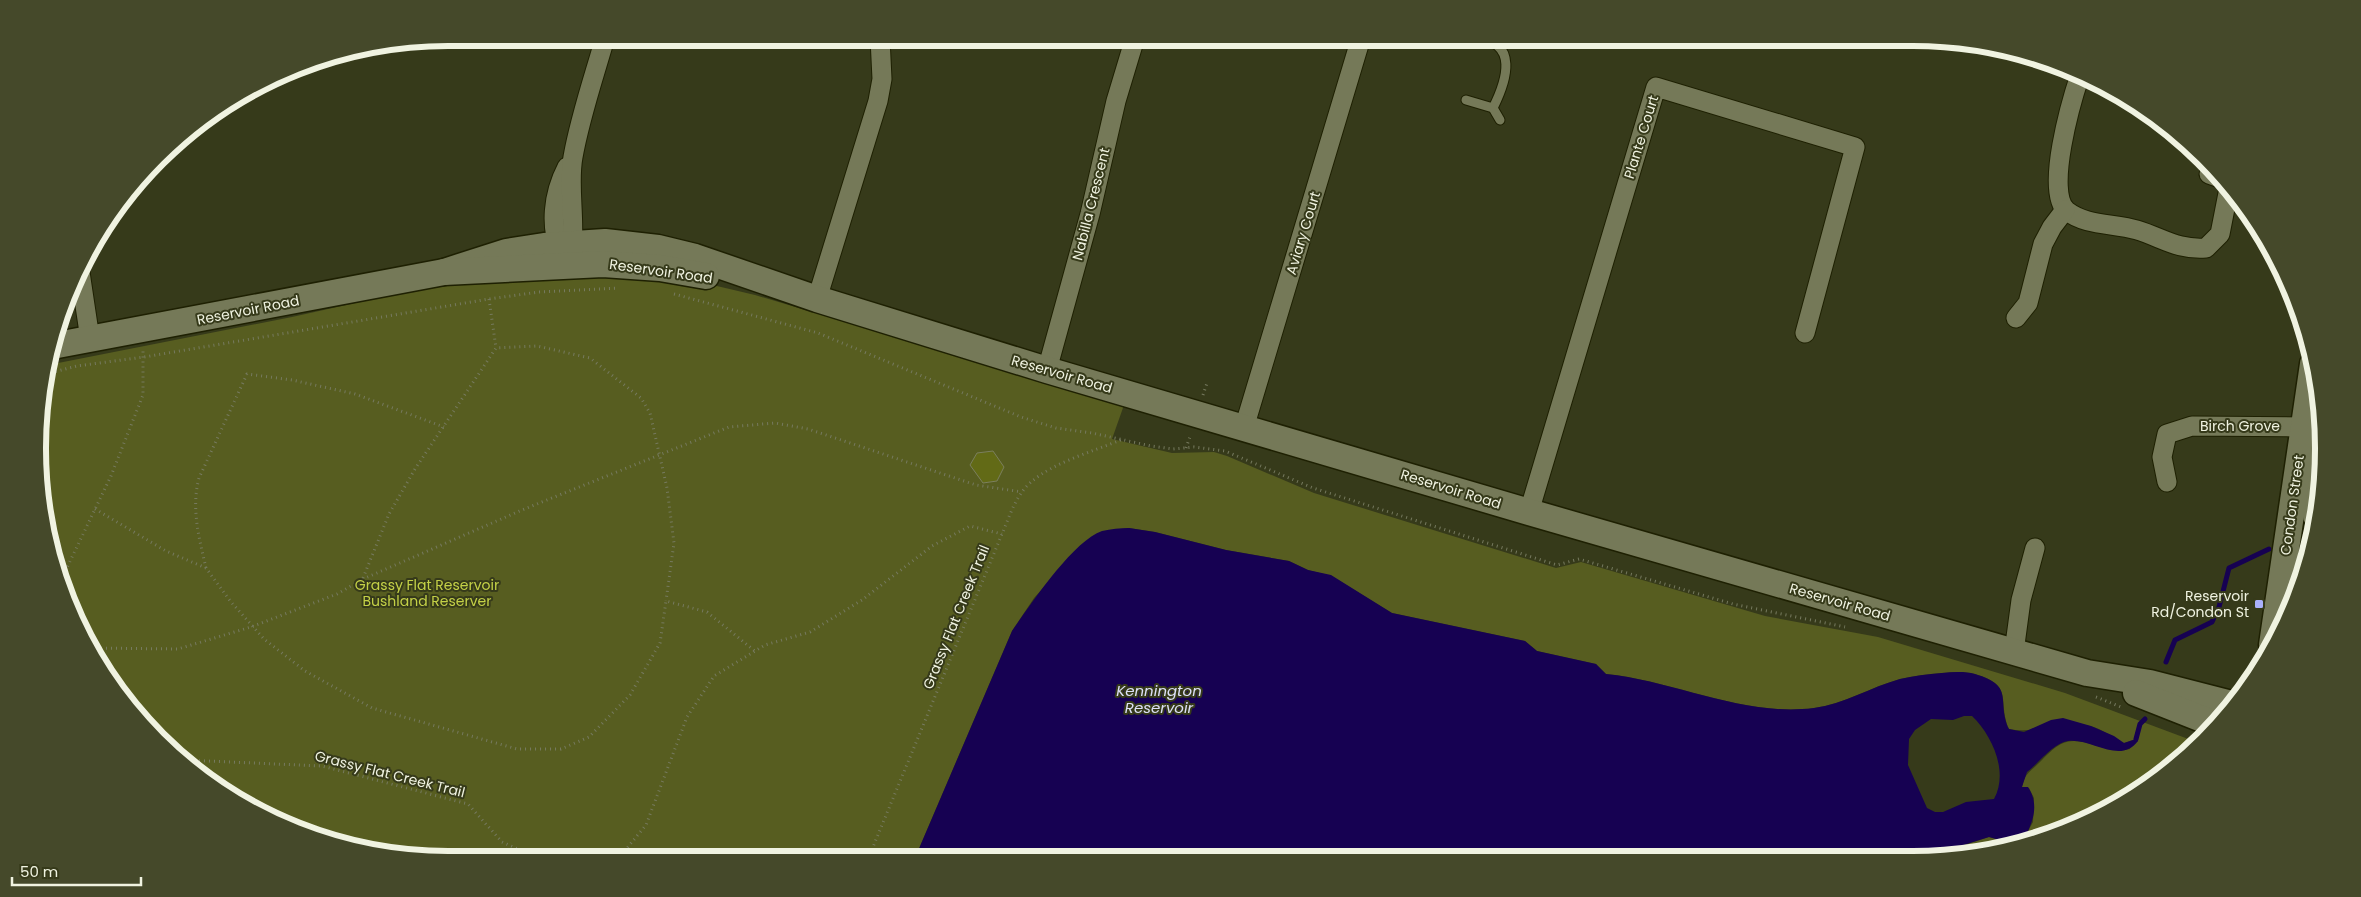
<svg xmlns="http://www.w3.org/2000/svg" width="2361" height="897" font-family="Poppins,sans-serif">
	<style>
		.green { fill: #575d20 }
		.water { fill: #160152; fill-rule: evenodd }
		.lines { fill: none; stroke-linecap: round; stroke-linejoin: round }
		.stream { stroke: #160152; stroke-width: 5 }
		.building { fill: #626a16; stroke: #7b7f5e }
		.lane-casing { stroke: #1e2002; stroke-width: 11 }
		.street-casing { stroke: #1e2002; stroke-width: 21 }
		.secondary-casing { stroke: #1e2002; stroke-width: 29 }
		.path { stroke: #767a5f; stroke-width: 3; stroke-dasharray: 1 4; stroke-linecap: butt }
		.lane { stroke: #757958; stroke-width: 9 }
		.street { stroke: #757958; stroke-width: 19 }
		.secondary { stroke: #757958; stroke-width: 26 }
		.poi-dot { fill: #aab0fb; stroke: #363a1a; stroke-width: 2 }
		.labels { text-anchor: middle; dominant-baseline: central; stroke-width: 4; stroke-linejoin: round; paint-order: stroke }
		.street-label { font-size: 14px; fill: #f0f3e1; stroke: #363a1a }
		.park-label { font-size: 14px; fill: #c4d147; stroke: #363a1a }
		.poi-label { font-size: 14px; fill: #f0f3e1; stroke: #363a1a; text-anchor: end }
		.water-label { font-size: 15px; font-style: italic; fill: #dde0f7; stroke: #363a1a }
		.rim { fill: none; stroke: #f0f3e1; stroke-width: 6 }
	</style>
	<rect width="100%" height="100%" fill="#363a1a"/>
	<g class="green">
		<path d="M 511,276 L 683,278 L 755,295 L 1124,405 L 1112,439 L 1172,453 L 1214,452 L 1227,456 L 1314,493 L 1556,568 L 1581,562 L 1765,616 L 1878,637 L 2065,693 L 2191,740 L 2192,747 L 2184,757 L 2094,817 L 2012,842 L 2026,835 L 2033,822 L 2034,798 L 2029,788 L 2022,787 C 2024,774 2031,771 2040,762 C 2046,756 2052,749 2061,744 C 2082,733 2107,756 2130,749 L 2133,740 L 2124,743 C 2113,739 2102,728 2090,726 C 2063,721 2035,734 2009,729 C 1997,700 2015,686 1975,674 C 1964,671 1953,672 1941,673 C 1928,674 1913,676 1900,679 C 1871,687 1844,704 1814,708 C 1743,717 1676,681 1606,674 L 1596,664 L 1537,651 L 1525,641 L 1392,613 L 1331,576 L 1308,570 L 1289,561 L 1226,550 L 1155,532 L 1129,528 L 1101,532 L 1083,544 L 1034,598 L 1012,631 L 915,858 L 449,859 L 342,845 L 266,817 L 199,775 L 107,677 L 69,606 L 45,529 L 41,395 L 48,365 L 292,317 L 400,293 Z"/>
		<path d="M 1989,837 L 2010,843 L 1966,856 L 1927,856 L 1937,848 L 1951,849 Z"/>
	</g>
	<path class="water" d="M 1129,528 L 1155,532 L 1226,550 L 1289,561 L 1308,570 L 1331,575 L 1392,613 L 1525,641 L 1537,651 L 1596,664 L 1606,674 C 1676,681 1743,717 1814,708 C 1844,704 1871,687 1900,679 C 1913,676 1928,674 1942,673 C 1953,672 1964,671 1975,674 C 2016,686 1996,701 2009,729 L 2024,732 L 2051,720 L 2063,718 L 2091,726 L 2114,736 L 2124,743 L 2136,739 L 2138,741 C 2120,765 2092,738 2068,741 C 2053,743 2039,763 2027,772 L 2022,787 L 2028,787 C 2038,802 2035,818 2026,835 L 2010,843 L 1989,837 L 1951,849 L 1937,848 L 1927,856 L 915,858 L 1012,631 C 1030,605 1073,541 1102,531 C 1111,529 1120,528 1129,528 ZM 1964,716 L 1972,716 C 1992,735 2009,772 1994,799 L 1966,802 L 1943,812 L 1935,812 L 1927,808 L 1908,765 L 1909,739 L 1915,730 L 1931,719 L 1953,720 Z"/>
	<g class="lines">
		<g class="stream">
			<path d="M 2166,662 L 2175,640 L 2212,622 L 2219,607 L 2229,568 L 2269,549"/>
			<path d="M 2136,739 L 2140,724 L 2145,719"/>
		</g>
	</g>
	<path class="building" d="M 993,451 L 1004,467 L 997,481 L 983,483 L 970,465 L 977,453 Z"/>
	<g class="lines">
		<defs>
			<g id="lane">
				<path d="M 1476,38 C 1519,42 1507,80 1493,108"/>
				<path d="M 1466,100 L 1493,108 L 1500,120"/>
			</g>
			<g id="street">
				<path d="M 2080,75 C 2072,99 2044,193 2067,211 C 2086,226 2114,223 2137,230 C 2163,238 2177,250 2206,248 L 2220,234 L 2229,188"/>
				<path d="M 2209,174 L 2223,179"/>
				<path d="M 562,256 C 549,227 553,194 567,167"/>
				<path d="M 569,256 C 578,230 567,188 573,157 C 580,117 594,77 605,38"/>
				<path d="M 80,272 L 90,339"/>
				<path d="M 817,299 L 878,101 L 882,79 L 880,38"/>
				<path d="M 2016,318 L 2028,303 L 2043,244 L 2052,227 L 2065,210"/>
				<path d="M 1047,370 L 1090,214 L 1116,101 L 1135,38"/>
				<path d="M 1244,428 L 1361,38"/>
				<path d="M 2167,482 L 2162,457 L 2167,434 L 2192,426 L 2303,427"/>
				<path d="M 1529,512 L 1656,87 L 1855,147 L 1805,333"/>
				<path d="M 2014,652 L 2021,600 L 2035,548"/>
			</g>
			<g id="secondary">
				<path d="M 444,272 L 506,252 L 544,246 L 605,242 L 658,248 L 695,257 L 817,299 L 1047,370 L 1529,512 L 2087,673 L 2150,683 L 2228,703"/>
				<path d="M 52,346 L 444,272 L 603,264 L 660,268 L 706,276"/>
				<path d="M 2316,516 L 2322,468"/>
				<path d="M 2272,645 L 2313,364"/>
				<path d="M 2136,693 L 2212,723"/>
			</g>
		</defs>
		<use href="#lane" class="lane-casing"/>
		<use href="#street" class="street-casing"/>
		<use href="#secondary" class="secondary-casing"/>
		<g class="path">
			<path d="M 674,294 L 818,333 L 1021,417 L 1056,428 L 1092,433 L 1151,446 L 1173,449 L 1194,447 L 1225,451 L 1313,488 L 1557,565 L 1579,559 L 1733,604 L 1845,627"/>
			<path d="M 489,299 L 496,348"/>
			<path d="M 46,374 L 77,366 L 144,357 L 489,299 L 539,292 L 618,288"/>
			<path d="M 1203,395 L 1207,383"/>
			<path d="M 1186,448 L 1191,434"/>
			<path d="M 95,509 L 166,551 L 206,568 L 231,602 L 264,639 L 305,671 L 372,708 L 517,749 L 561,749 L 589,737 L 630,695 L 660,643 L 666,601 L 707,612 L 756,652"/>
			<path d="M 206,568 C 199,538 191,508 199,478 L 247,374 L 292,380 L 355,394 L 444,427"/>
			<path d="M 363,578 L 389,514 L 415,469 L 496,348 L 537,346 L 590,358 L 641,398 L 650,413 L 667,488 L 674,543 L 666,601"/>
			<path d="M 61,580 L 111,476 L 143,395 L 143,351"/>
			<path d="M 91,648 L 178,649 L 251,627 L 337,594 L 363,579 L 522,510 L 729,427 L 775,423 L 808,429 L 976,485 L 1022,492"/>
			<path d="M 2096,697 L 2121,707"/>
			<path d="M 184,760 L 322,766 L 468,804 L 502,842 L 540,859"/>
			<path d="M 2149,781 L 2184,749 L 2197,742"/>
			<path d="M 618,859 L 646,825 L 687,717 L 714,676 L 765,645 L 810,632 L 862,600 L 932,546 L 970,526 L 1002,534"/>
			<path d="M 868,859 L 1002,534 C 1008,520 1013,504 1022,492 C 1041,465 1093,452 1123,439"/>
		</g>
		<use href="#lane" class="lane"/>
		<use href="#street" class="street"/>
		<use href="#secondary" class="secondary"/>
	</g>
	<rect class="poi-dot" x="2254" y="599" width="10" height="10" rx="2.5"/>
	<g class="labels">
		<g class="street-label">
			<text transform="translate(1641 137) rotate(-73)">Plante Court</text>
			<text transform="translate(1091 204) rotate(-76)">Nabilla Crescent</text>
			<text transform="translate(1303 233) rotate(-73)">Aviary Court</text>
			<text transform="translate(661 271) rotate(8)">Reservoir Road</text>
			<text transform="translate(248 310) rotate(-11)">Reservoir Road</text>
			<text transform="translate(1062 374) rotate(16)">Reservoir Road</text>
			<text x="2240" y="426">Birch Grove</text>
			<text transform="translate(1451 489) rotate(17)">Reservoir Road</text>
			<text transform="translate(2292 505) rotate(-82)">Condon Street</text>
			<text transform="translate(1840 602) rotate(16)">Reservoir Road</text>
			<text transform="translate(956 617) rotate(-68)">Grassy Flat Creek Trail</text>
			<text transform="translate(390 774) rotate(14)">Grassy Flat Creek Trail</text>
		</g>
		<g class="park-label">
			<text x="427" y="585">Grassy Flat Reservoir<tspan x="427" dy="16">Bushland Reserver</tspan></text>
		</g>
		<g class="poi-label">
			<text x="2249" y="596">Reservoir<tspan x="2249" dy="16">Rd/Condon St</tspan></text>
		</g>
		<g class="water-label">
			<text x="1159" y="690">Kennington<tspan x="1159" dy="17">Reservoir</tspan></text>
		</g>
	</g>
	<path d="M0 0H2361V897H0ZM448 46H1913A402 402 0 0 1 2315 448V449A402 402 0 0 1 1913 851H448A402 402 0 0 1 46 449V448A402 402 0 0 1 448 46Z" fill="#45492a" fill-rule="evenodd"/>
	<path class="rim" d="M448 46H1913A402 402 0 0 1 2315 448V449A402 402 0 0 1 1913 851H448A402 402 0 0 1 46 449V448A402 402 0 0 1 448 46Z"/>
	<path d="M12 877v8h129v-8" fill="none" stroke="#f0f3e1" stroke-width="2.5"/>
	<text x="20" y="877" font-size="15" fill="#f0f3e1" stroke="#363a1a" stroke-width="4" paint-order="stroke">50 m</text>
</svg>
